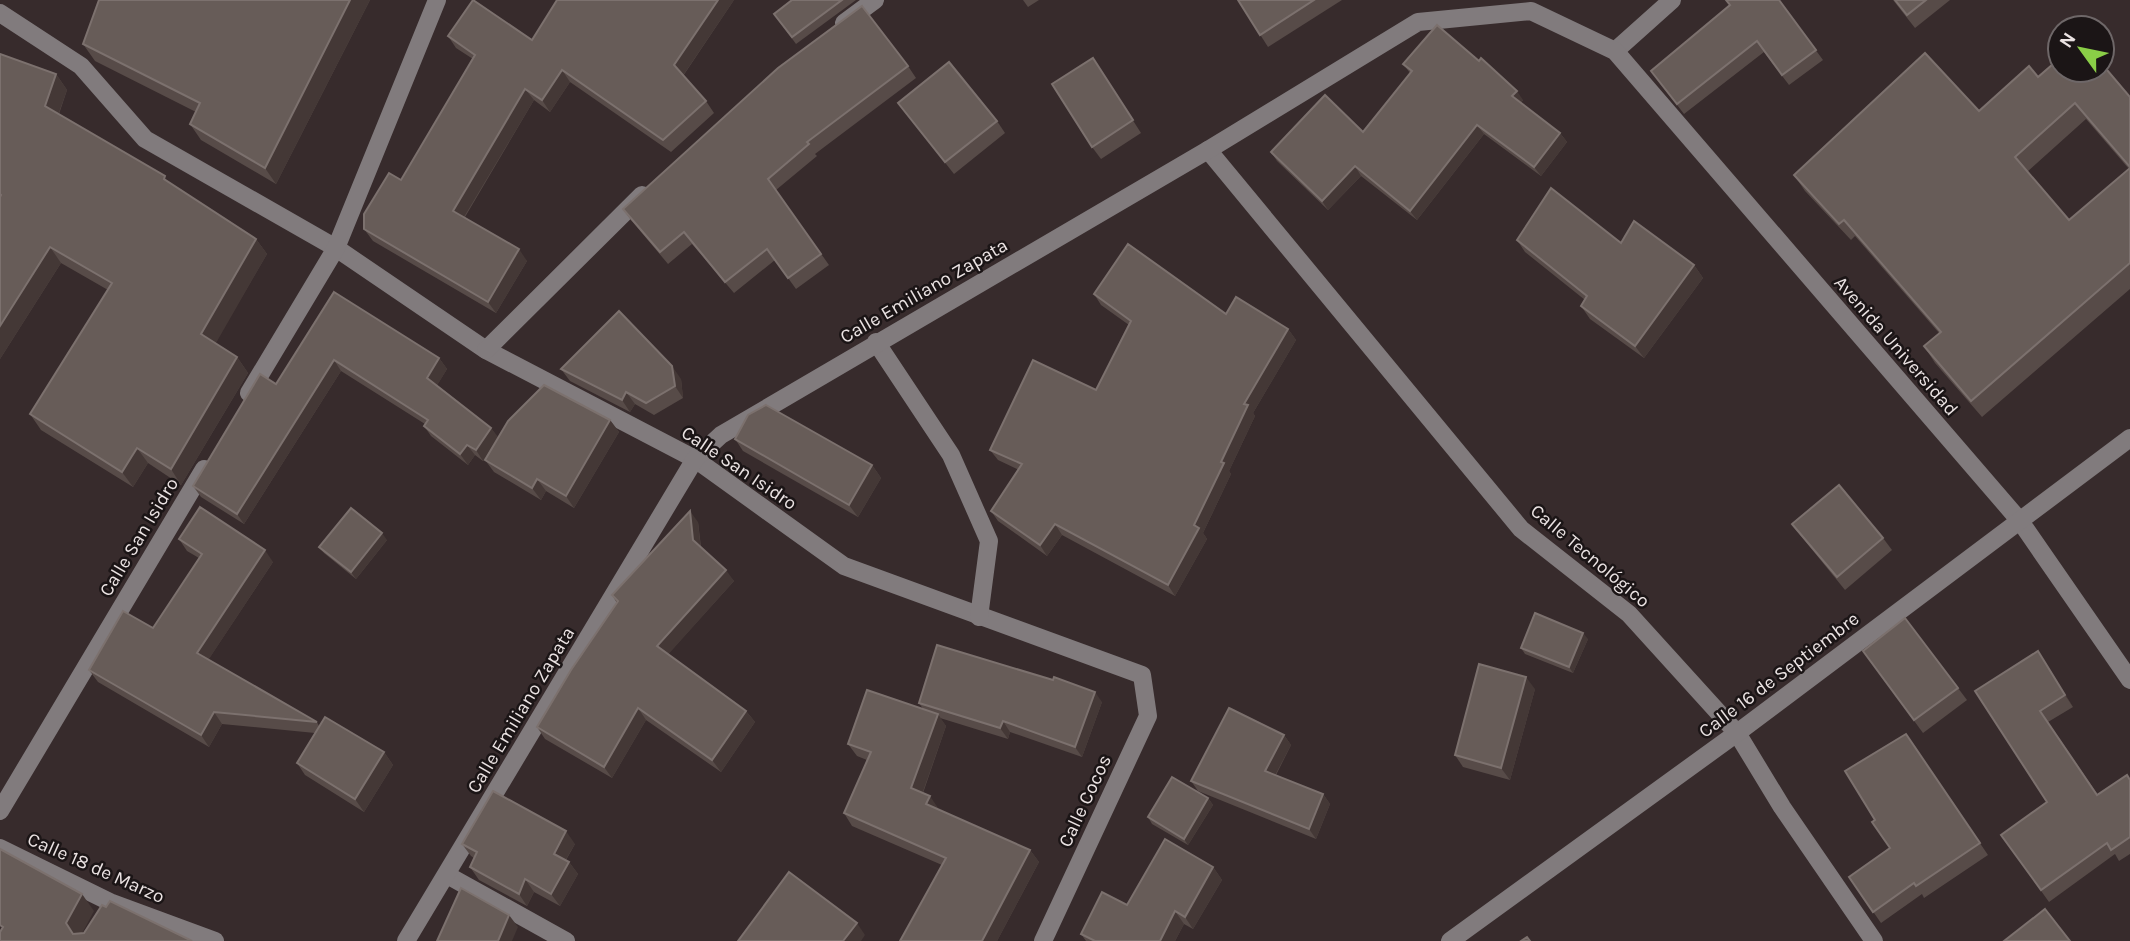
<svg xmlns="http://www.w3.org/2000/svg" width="2130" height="941" font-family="Karla,sans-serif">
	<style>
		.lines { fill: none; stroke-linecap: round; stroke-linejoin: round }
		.minor { stroke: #817b7d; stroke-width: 18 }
		.wall { fill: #574b48; fill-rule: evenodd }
		.shaded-wall { fill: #443836 }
		.building { fill: #675c58; stroke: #7c716e; stroke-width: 2 }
		.labels { text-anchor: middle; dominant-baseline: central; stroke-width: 5; stroke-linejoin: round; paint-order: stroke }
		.street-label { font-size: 19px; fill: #ebe3e3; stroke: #1b1516 }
	</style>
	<rect width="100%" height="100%" fill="#372b2c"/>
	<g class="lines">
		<g class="minor">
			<path d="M 0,13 L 81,66 L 145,139 L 336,248 L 486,350 L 695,459 L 844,566 L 1142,675 L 1148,716 L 1043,941"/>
			<path d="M 844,23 L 875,0"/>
			<path d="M 1615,51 L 1672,0"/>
			<path d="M 1208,150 L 1521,529 L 1629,614 L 1737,733 L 1782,807 L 1874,941"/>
			<path d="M 876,342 L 951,455 L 989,541 L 979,617"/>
			<path d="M 486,350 L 642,195"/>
			<path d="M 249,393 L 336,248 L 437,0"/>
			<path d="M 0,811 L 204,469"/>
			<path d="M 0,848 L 112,903 L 215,941"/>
			<path d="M 447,875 L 566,941"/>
			<path d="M 406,941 L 695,459 L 721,435 L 1208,150 L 1418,22 L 1531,11 L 1615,51 L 2020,521 L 2130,680"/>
			<path d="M 1450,941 L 1737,733 L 2130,438"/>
		</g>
	</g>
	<g class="wall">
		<path d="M 99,0 L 370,0 L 276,184 L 201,140 L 190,124 L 196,112 L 95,61 L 83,44 Z"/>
		<path d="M 734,0 L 683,76 L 706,101 L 714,113 L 671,152 L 570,82 L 550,112 L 534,100 L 465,217 L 527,261 L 496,313 L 373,241 L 364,229 L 401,180 L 473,59 L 456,48 L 448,36 L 532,40 Z"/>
		<path d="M 792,0 L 856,0 L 796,44 L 774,14 Z"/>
		<path d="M 1023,0 L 1039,0 L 1028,7 Z"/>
		<path d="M 1238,0 L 1342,0 L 1268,47 Z"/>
		<path d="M 1779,0 L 1823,60 L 1789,85 L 1764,52 L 1684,114 L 1651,71 Z"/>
		<path d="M 1893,0 L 1950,0 L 1915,28 Z"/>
		<path d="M 0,54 L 56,74 L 67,90 L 59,114 L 170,183 L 256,239 L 267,254 L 215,343 L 237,357 L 248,373 L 181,485 L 148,463 L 133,487 L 41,430 L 30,414 L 108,290 L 61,263 L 0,359 Z"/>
		<path d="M 1093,58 L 1141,133 L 1101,159 L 1092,147 Z"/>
		<path d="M 1403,64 L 1523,100 L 1521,103 L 1560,133 L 1567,142 L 1541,176 L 1484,134 L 1417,220 L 1361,176 L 1328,210 L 1277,161 L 1271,152 L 1363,132 L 1410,73 Z"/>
		<path d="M 908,66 L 916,78 L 815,154 L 817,156 L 776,190 L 829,265 L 796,289 L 775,260 L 734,293 L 692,244 L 668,264 L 631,220 L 623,209 Z"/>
		<path d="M 2038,77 L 2130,97 L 2130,289 L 1982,417 L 1935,363 L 1924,346 L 1939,333 L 1855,236 L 1851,240 L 1805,191 L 1794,175 L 1979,111 ZM 2086,119 L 2129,169 L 2069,220 L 2027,172 Z"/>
		<path d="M 898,103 L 997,121 L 1005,133 L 954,174 Z"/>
		<path d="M 1517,240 L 1621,243 L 1694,265 L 1703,278 L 1644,358 L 1590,319 L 1581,306 L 1585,300 L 1525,252 Z"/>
		<path d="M 334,292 L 439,358 L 447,369 L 437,385 L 491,428 L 498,438 L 610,420 L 619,432 L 574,508 L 546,491 L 541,500 L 494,472 L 485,460 L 494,445 L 483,461 L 475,455 L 468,465 L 431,436 L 424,426 L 425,424 L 341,371 L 244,524 L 201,497 L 193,486 L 276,384 Z"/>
		<path d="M 1094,294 L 1226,314 L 1288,329 L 1296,340 L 1253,413 L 1255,416 L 1229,471 L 1231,474 L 1203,533 L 1207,539 L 1175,596 L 1062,535 L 1047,556 L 998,521 L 991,511 L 1019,470 L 998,460 L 990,450 L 1096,390 L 1129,325 L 1101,305 Z"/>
		<path d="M 561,369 L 681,379 L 683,398 L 654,415 L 635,404 L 630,412 L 570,381 Z"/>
		<path d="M 735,439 L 872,465 L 881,478 L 858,517 L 743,451 Z"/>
		<path d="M 698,522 L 701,547 L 734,581 L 668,654 L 746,711 L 755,722 L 721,772 L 646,720 L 612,778 L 545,739 L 537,727 L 617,603 L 612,595 Z"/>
		<path d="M 1792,524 L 1883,538 L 1892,550 L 1845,590 L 1801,536 Z"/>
		<path d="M 179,539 L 273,562 L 208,660 L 317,722 L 319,726 L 384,752 L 393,765 L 364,812 L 305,775 L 297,763 L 315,733 L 222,724 L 209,747 L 98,682 L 89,670 L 153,628 L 199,558 L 187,551 Z"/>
		<path d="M 387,540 L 356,579 L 324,553 L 319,547 Z"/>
		<path d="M 1588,639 L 1573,673 L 1525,654 L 1521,648 Z"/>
		<path d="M 1863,651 L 1958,688 L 1967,700 L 1923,733 Z"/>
		<path d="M 2038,651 L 2073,707 L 2048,722 L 2098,795 L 2130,780 L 2130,854 L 2119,861 L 2115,854 L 2049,902 L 2001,835 L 2047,802 L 1975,691 Z"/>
		<path d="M 1535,689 L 1510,780 L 1463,767 L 1455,755 Z"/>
		<path d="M 1102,702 L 1082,757 L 1010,732 L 1008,739 L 940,718 L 946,726 L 923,793 L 938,809 L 1030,850 L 1039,862 L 997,941 L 900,941 L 942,865 L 852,826 L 844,813 L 867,760 L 857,756 L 848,744 L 923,709 L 919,703 Z"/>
		<path d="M 1906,734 L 1988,855 L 1924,898 L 1922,894 L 1881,923 L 1849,877 L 1890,848 L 1875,820 Z"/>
		<path d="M 1284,735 L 1291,745 L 1276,775 L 1323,794 L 1330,804 L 1316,839 L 1198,791 L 1191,781 Z"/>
		<path d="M 1208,798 L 1213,805 L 1188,845 L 1152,824 L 1148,817 Z"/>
		<path d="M 462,844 L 575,844 L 566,860 L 569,862 L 578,874 L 560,906 L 534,892 L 527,906 L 479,880 L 470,867 L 474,858 L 471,856 Z"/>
		<path d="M 1213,867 L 1222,880 L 1193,929 L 1184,924 L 1175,941 L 1086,941 L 1081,934 L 1127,905 Z"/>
	</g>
	<g class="shaded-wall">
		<path d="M 350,0 L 370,0 L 276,184 L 265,168 Z"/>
		<path d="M 718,0 L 734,0 L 682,77 L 674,65 Z"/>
		<path d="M 562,70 L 570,82 L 550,112 L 542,100 Z"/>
		<path d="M 56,74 L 67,90 L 56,121 L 45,106 Z"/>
		<path d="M 525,89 L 534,100 L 461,222 L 453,211 Z"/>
		<path d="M 1517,91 L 1523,100 L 1519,105 L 1512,96 Z"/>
		<path d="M 1477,125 L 1484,134 L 1417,220 L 1410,211 Z"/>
		<path d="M 1560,133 L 1567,142 L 1541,176 L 1534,167 Z"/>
		<path d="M 1355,166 L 1361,176 L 1328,210 L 1322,201 Z"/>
		<path d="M 256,239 L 267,254 L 212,350 L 201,334 Z"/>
		<path d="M 50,247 L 61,263 L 0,359 L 0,326 Z"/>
		<path d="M 519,249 L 527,261 L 496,313 L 488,302 Z"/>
		<path d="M 1694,265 L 1703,278 L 1644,358 L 1635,346 Z"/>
		<path d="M 1288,329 L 1296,340 L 1253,413 L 1255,416 L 1229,471 L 1231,474 L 1203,533 L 1207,539 L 1175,596 L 1168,585 L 1194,525 L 1244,404 Z"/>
		<path d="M 237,357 L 248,373 L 181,485 L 171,469 Z"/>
		<path d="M 439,358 L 447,369 L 435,389 L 427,378 Z"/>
		<path d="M 334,360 L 341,371 L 244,524 L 237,514 Z"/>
		<path d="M 672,366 L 681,379 L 683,398 L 675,386 Z"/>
		<path d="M 626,392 L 635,404 L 630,412 L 622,400 Z"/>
		<path d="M 610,420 L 619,432 L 574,508 L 566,496 Z"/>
		<path d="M 491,428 L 499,438 L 483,461 L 476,450 Z"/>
		<path d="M 467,445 L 475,455 L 468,465 L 460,454 Z"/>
		<path d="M 137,448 L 148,463 L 133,487 L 122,472 Z"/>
		<path d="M 872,465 L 881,478 L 858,517 L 849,505 Z"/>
		<path d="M 537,479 L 546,491 L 541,500 L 532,488 Z"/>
		<path d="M 690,511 L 698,522 L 701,551 L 693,540 Z"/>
		<path d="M 1055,524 L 1062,535 L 1047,556 L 1040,545 Z"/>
		<path d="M 382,533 L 387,540 L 356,579 L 351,572 Z"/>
		<path d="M 265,550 L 273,562 L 205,665 L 197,653 Z"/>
		<path d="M 726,570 L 734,581 L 665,658 L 657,646 Z"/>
		<path d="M 1583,633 L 1588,639 L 1573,673 L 1569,667 Z"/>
		<path d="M 2038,651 L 2046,663 L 2073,707 L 2065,695 Z"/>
		<path d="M 1526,677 L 1535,689 L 1510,780 L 1501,768 Z"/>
		<path d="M 1095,692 L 1102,702 L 1082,757 L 1075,747 Z"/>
		<path d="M 638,708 L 646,720 L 612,778 L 604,767 Z"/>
		<path d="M 746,711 L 755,722 L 721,772 L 712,760 Z"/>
		<path d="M 214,712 L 222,724 L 209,747 L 201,735 Z"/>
		<path d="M 938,714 L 946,726 L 920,800 L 911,788 Z"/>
		<path d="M 1003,721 L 1010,732 L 1008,739 L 1000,728 Z"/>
		<path d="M 1284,735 L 1291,745 L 1272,781 L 1265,771 Z"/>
		<path d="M 384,752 L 393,765 L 364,812 L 355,799 Z"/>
		<path d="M 1323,794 L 1330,804 L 1316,839 L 1309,829 Z"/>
		<path d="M 930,796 L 938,808 L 935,816 L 926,804 Z"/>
		<path d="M 1208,798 L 1213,805 L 1188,845 L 1184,839 Z"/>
		<path d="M 566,831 L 575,844 L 562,866 L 554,854 Z"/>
		<path d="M 1030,850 L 1039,862 L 997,941 L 982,941 Z"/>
		<path d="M 569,862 L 578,874 L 560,906 L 551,894 Z"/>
		<path d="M 1213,867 L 1222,880 L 1193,929 L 1185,917 Z"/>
		<path d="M 525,879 L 534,892 L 527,906 L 519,894 Z"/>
		<path d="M 82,894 L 94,911 L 78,941 L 66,923 Z"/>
		<path d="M 1175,911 L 1184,924 L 1175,941 L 1160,941 Z"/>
		<path d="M 509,915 L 518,927 L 512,941 L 498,941 Z"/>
		<path d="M 857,923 L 865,935 L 861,941 L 843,941 Z"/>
	</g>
	<g class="building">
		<path d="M 99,0 L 350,0 L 265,168 L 190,124 L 200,103 L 83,44 Z"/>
		<path d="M 473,0 L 532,40 L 557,0 L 718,0 L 674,65 L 706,101 L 663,140 L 562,70 L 542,100 L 525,89 L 453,211 L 519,249 L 488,302 L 364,229 L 364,214 L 389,173 L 401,180 L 475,55 L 448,36 Z"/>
		<path d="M 792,0 L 842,0 L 792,37 L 774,14 Z"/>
		<path d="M 1238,0 L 1314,0 L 1260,35 Z"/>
		<path d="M 1726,0 L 1779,0 L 1816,50 L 1782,75 L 1757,41 L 1677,104 L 1651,71 L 1730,5 Z"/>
		<path d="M 1895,0 L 1926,0 L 1907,15 Z"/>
		<path d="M 862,6 L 908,66 L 807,142 L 809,144 L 768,179 L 821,254 L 788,278 L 767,249 L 725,282 L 684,232 L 660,252 L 623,209 L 778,68 Z"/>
		<path d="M 1437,25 L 1479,61 L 1481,58 L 1517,91 L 1512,96 L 1560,133 L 1534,167 L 1477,125 L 1410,211 L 1355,166 L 1322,201 L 1271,152 L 1325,95 L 1363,132 L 1412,71 L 1403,64 Z"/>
		<path d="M 1925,53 L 1979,111 L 2029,66 L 2038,77 L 2060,58 L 2060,70 L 2102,70 L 2102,64 L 2130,97 L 2130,167 L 2075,103 L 2015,157 L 2069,220 L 2130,168 L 2130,263 L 1971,401 L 1924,346 L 1941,332 L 1844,220 L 1839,224 L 1794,175 Z"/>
		<path d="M 0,54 L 56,74 L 45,106 L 165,176 L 164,179 L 256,239 L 201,334 L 237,357 L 171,469 L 137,448 L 122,472 L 30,414 L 112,283 L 50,247 L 0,326 L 0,197 L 1,195 L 0,194 Z"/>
		<path d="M 1093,58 L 1133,120 L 1092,147 L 1052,84 Z"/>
		<path d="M 949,62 L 997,121 L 945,162 L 898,103 Z"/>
		<path d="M 1551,188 L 1621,243 L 1634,221 L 1694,265 L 1635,346 L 1581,306 L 1587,296 L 1517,240 Z"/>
		<path d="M 1128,244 L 1226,314 L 1236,297 L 1288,329 L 1244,404 L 1248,405 L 1221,462 L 1224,463 L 1194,525 L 1199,528 L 1168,585 L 1055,524 L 1040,545 L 991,511 L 1022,464 L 990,450 L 1033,360 L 1096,390 L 1131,321 L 1094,294 Z"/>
		<path d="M 334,292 L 439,358 L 427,378 L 491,428 L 476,450 L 467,445 L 460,454 L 424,426 L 428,420 L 334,360 L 237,514 L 193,486 L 260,374 L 276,384 Z"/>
		<path d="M 619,311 L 672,366 L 675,386 L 646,403 L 626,392 L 622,400 L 561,369 Z"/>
		<path d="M 544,385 L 610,420 L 566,496 L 537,479 L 532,488 L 485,460 L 508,421 Z"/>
		<path d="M 766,405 L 872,465 L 849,505 L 735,439 L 748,415 Z"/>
		<path d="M 1839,485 L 1883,538 L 1837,577 L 1792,524 Z"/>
		<path d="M 200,507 L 265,550 L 197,653 L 317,722 L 214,712 L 201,735 L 89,670 L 123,611 L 153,628 L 202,554 L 179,539 Z"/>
		<path d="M 351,508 L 382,533 L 351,572 L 319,547 Z"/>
		<path d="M 690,511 L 693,540 L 726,570 L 657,646 L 746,711 L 712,760 L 638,708 L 604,767 L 537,727 L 571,670 L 618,601 L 612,595 Z"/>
		<path d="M 1535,613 L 1583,633 L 1569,667 L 1521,648 Z"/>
		<path d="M 1905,618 L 1958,688 L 1914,720 L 1863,651 Z"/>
		<path d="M 937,645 L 1053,680 L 1054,677 L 1095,692 L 1075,747 L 1003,721 L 1000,728 L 919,703 Z"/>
		<path d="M 2038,651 L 2065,695 L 2040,711 L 2097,795 L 2127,775 L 2130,780 L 2130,837 L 2111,850 L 2107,843 L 2041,890 L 2001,835 L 2047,802 L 1975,691 Z"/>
		<path d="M 1479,664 L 1526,677 L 1501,768 L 1455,755 Z"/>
		<path d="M 867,690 L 938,714 L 911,788 L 930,796 L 926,804 L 1030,850 L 982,941 L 900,941 L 946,858 L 844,813 L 871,752 L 848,744 Z"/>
		<path d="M 1229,708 L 1284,735 L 1265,771 L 1323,794 L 1309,829 L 1191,781 Z"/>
		<path d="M 325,717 L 384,752 L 355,799 L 297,763 Z"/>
		<path d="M 1906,734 L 1980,843 L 1916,886 L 1914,883 L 1873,912 L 1849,877 L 1890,848 L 1872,822 L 1875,820 L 1845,771 Z"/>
		<path d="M 1172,777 L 1208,798 L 1184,839 L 1148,817 Z"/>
		<path d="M 493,791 L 566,831 L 554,854 L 569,862 L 551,894 L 525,879 L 519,894 L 470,867 L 477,852 L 462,844 Z"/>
		<path d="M 1165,839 L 1213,867 L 1185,917 L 1175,911 L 1160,941 L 1095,941 L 1081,934 L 1102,892 L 1127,905 Z"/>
		<path d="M 0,849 L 82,894 L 66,923 L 73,934 L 84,933 L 102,905 L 106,907 L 110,901 L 192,941 L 0,941 L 0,932 L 3,927 L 0,925 Z"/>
		<path d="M 789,872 L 857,923 L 843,941 L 738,941 Z"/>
		<path d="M 461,888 L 509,915 L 498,941 L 437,941 Z"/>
		<path d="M 2045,909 L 2070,941 L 2004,941 Z"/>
		<path d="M 1527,937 L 1530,941 L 1521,941 Z"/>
	</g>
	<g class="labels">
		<g class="street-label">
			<text transform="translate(924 291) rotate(-30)">Calle Emiliano Zapata</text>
			<text transform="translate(1896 346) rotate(49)">Avenida Universidad</text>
			<text transform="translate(739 468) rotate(34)">Calle San Isidro</text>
			<text transform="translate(139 537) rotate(-59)">Calle San Isidro</text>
			<text transform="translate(1590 556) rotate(40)">Calle Tecnológico</text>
			<text transform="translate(1779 675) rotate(-37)">Calle 16 de Septiembre</text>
			<text transform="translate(521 710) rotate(-59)">Calle Emiliano Zapata</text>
			<text transform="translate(1085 801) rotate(-65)">Calle Cocos</text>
			<text transform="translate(96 868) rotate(24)">Calle 18 de Marzo</text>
		</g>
	</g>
	<g transform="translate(2081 49) rotate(303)"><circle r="33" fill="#1b1516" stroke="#6e6768" stroke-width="2"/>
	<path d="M0-5L12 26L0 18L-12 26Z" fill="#8ace47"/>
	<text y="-10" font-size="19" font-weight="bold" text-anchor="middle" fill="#ebe3e3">N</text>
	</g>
</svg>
